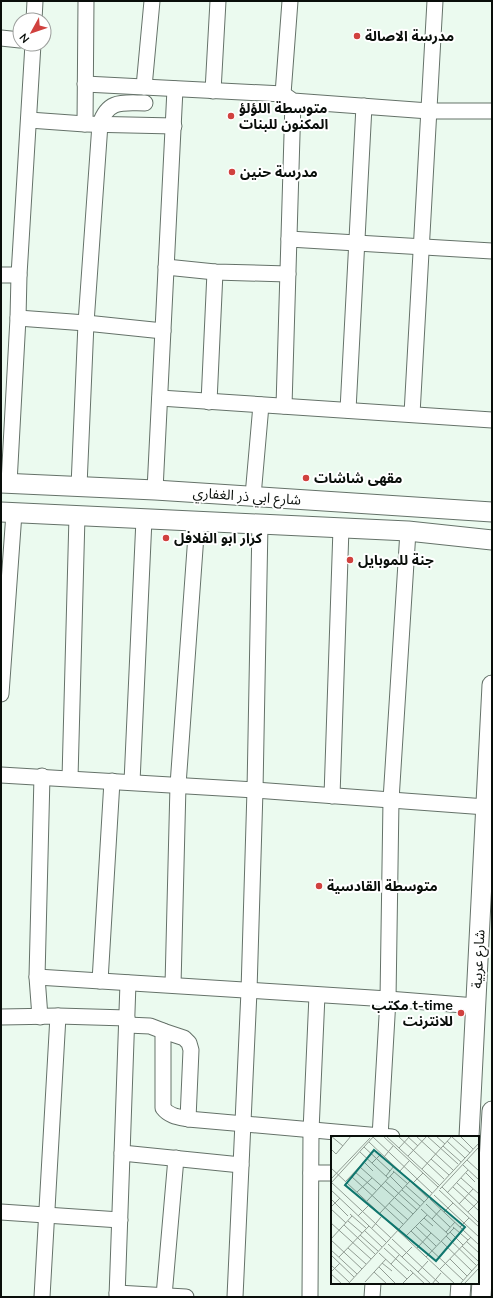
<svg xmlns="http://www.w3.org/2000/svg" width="493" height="1298" font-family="Mulish,'Noto Sans Arabic',sans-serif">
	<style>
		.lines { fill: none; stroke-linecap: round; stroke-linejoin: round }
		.minor-casing { stroke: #657269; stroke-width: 17 }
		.major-casing { stroke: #657269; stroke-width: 21 }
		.minor { stroke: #fff; stroke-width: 15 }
		.major { stroke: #fff; stroke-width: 19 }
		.poi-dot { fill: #d0413e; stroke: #fff; stroke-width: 1.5 }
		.labels { text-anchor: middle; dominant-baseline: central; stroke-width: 4; stroke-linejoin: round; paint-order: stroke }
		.poi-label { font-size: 14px; font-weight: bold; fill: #090e0a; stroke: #fff; text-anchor: start }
		.street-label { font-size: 14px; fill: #090e0a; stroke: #fff }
		.inset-road { fill: none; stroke: #919c93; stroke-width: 1 }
		.view { fill: #0f766e; fill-opacity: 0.15; stroke: #0f766e; stroke-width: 2 }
		.inset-edge { fill: none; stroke: #090e0a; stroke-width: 2 }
	</style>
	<rect width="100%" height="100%" fill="#ebfaef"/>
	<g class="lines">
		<defs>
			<g id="minor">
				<path d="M 34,20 L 35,1"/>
				<path d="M 1,38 L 20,40"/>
				<path d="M 85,84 L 283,94 L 293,101 L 429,111 L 492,111"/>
				<path d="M 144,87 L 152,1"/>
				<path d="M 213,91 L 218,1"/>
				<path d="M 283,94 L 290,1"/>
				<path d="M 29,120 L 85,124 L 174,126"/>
				<path d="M 85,124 L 86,1"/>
				<path d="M 289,239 L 492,251"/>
				<path d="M 166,267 L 215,272 L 288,274"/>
				<path d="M 1,275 L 19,275"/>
				<path d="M 18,318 L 86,323 L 163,331"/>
				<path d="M 160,398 L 492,420"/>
				<path d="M 209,402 L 215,272"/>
				<path d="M 284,406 L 293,101"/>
				<path d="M 348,410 L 364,106"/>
				<path d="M 412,414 L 435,1"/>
				<path d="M 9,483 L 18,318 L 19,275 L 33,44"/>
				<path d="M 79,486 L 86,323 L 100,124 C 108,99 123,103 145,103"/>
				<path d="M 155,490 L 175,89"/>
				<path d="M 253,496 L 261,405"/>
				<path d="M 1,694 L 14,513"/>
				<path d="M 1,775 L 255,790 L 486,807"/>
				<path d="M 70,778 L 77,516"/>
				<path d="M 132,782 L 144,519"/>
				<path d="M 332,796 L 341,528"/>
				<path d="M 37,977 L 388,999 L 476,1006"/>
				<path d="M 100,981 L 112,781"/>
				<path d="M 173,985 L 178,785 L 197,521"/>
				<path d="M 1,1017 L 58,1016 L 127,1018"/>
				<path d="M 40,1017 L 37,977 L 42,776"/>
				<path d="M 127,1025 L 150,1026 L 163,1031 L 163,1108 C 169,1116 178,1117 188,1119 L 392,1137"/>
				<path d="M 163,1031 L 184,1038 L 189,1043 L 191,1050 L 188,1119"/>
				<path d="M 380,1137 L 388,999 L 391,800 L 408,531"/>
				<path d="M 122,1153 L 241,1165"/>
				<path d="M 311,1173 L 332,1173"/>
				<path d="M 1,1212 L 120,1220"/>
				<path d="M 117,1293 L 186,1297"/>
				<path d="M 164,1296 L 176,1158"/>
				<path d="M 42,1297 L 58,1016"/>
				<path d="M 117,1297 L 128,983"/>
				<path d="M 235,1297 L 249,991 L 255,790 L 260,524"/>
				<path d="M 310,1297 L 311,1131 L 317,995"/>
				<path d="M 372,1297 L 373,1283"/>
			</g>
			<g id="major">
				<path d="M 1,483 L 155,490 L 492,512"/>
				<path d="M 1,512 L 408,531 L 492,540"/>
				<path d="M 469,1137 L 492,685"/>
				<path d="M 460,1297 L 461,1283"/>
				<path d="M 481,1297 L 492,1111"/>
			</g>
		</defs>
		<use href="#minor" class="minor-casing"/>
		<use href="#major" class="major-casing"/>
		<use href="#minor" class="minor"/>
		<use href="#major" class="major"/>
	</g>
	<g class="poi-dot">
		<circle cx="357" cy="36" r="4"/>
		<circle cx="231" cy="116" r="4"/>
		<circle cx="232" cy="172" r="4"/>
		<circle cx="306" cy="478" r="4"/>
		<circle cx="166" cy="538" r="4"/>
		<circle cx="350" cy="560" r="4"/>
		<circle cx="319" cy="886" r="4"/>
		<circle cx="461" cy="1013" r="4"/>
	</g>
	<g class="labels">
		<g class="poi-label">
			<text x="365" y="36">مدرسة الاصالة</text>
			<text x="239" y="108">متوسطة اللؤلؤ<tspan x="239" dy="16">المكنون للبنات</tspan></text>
			<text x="240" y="172">مدرسة حنين</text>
			<text x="314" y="478">مقهى شاشات</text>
			<text x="174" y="538">كرار ابو الفلافل</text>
			<text x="358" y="560">جنة للموبايل</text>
			<text x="327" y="886">متوسطة القادسية</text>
			<text x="453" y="1005" text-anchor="end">مكتب t-time<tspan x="453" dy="16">للانترنت</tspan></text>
		</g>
		<g class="street-label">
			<text transform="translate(247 496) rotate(4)">شارع ابي ذر الغفاري</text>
			<text transform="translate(478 959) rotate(-87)">شارع عربية</text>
		</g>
	</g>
	<g transform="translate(331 1136)">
		<rect width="148" height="148" fill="#ebfaef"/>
		<path class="inset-road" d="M 0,0 L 12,10M 52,0 L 107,51M 55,0 L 108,49M 67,0 L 113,43M 76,0 L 87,10M 85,0 L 122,34M 105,0 L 114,8M 129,0 L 142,13M 42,1 L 101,57M 121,1 L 139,17M 116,5 L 134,22M 38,6 L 97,62M 112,10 L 130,26M 33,11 L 59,35M 68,12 L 79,0M 0,13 L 5,18 L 20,0M 29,16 L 57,42M 77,20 L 96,0 L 127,28M 53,21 L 62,10M 100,23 L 118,39M 136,24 L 148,35M 33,26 L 42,35M 41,27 L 50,18M 132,29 L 148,44M 29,31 L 82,78M 0,32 L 124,148M 91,33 L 121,0M 62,35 L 77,48M 69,35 L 78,25M 24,36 L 45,54M 135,37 L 144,46M 20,40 L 72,88M 55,40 L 63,30M 59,40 L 72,53M 130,42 L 148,58M 0,43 L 39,2M 15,45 L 36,23M 54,45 L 86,74M 0,46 L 60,102M 0,47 L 43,0M 82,47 L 92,37M 126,47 L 147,66M 75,50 L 93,66M 111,51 L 148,87M 122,51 L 148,75M 109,53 L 147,12M 0,54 L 55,106M 71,54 L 89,70M 108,54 L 148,91M 26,56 L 41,42M 116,57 L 137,34M 103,59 L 148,101M 0,63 L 17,80M 99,63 L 148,109M 36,65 L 63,36M 58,67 L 77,84M 95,68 L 119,91M 128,68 L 142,53M 0,71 L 9,62M 0,73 L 15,87M 90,73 L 117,98M 113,76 L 122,67M 137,76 L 148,65M 49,77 L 79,45M 19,78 L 35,92M 27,80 L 37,70M 93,82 L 102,90M 101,83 L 110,73M 17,85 L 31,97M 0,87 L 40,123M 89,87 L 109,105M 13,89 L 44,118M 85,91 L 105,110M 122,91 L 137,104M 129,91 L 138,82M 41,92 L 50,81M 33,94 L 51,111M 80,95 L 132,144M 115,96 L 124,86M 119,96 L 132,109M 29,99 L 47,115M 115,100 L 146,130M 74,101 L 96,79M 0,103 L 21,80M 61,103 L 109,148M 0,104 L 31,133M 110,105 L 141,135M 135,105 L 148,117M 57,108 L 100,148M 131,110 L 148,126M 17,112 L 35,128M 53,112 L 78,135M 86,112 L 100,97M 0,114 L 26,138M 48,117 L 76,143M 0,119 L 23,141M 8,121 L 38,90M 71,121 L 81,111M 95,121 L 123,92M 119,123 L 136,140M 51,127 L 61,135M 60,128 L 68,119M 0,129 L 18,146M 48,131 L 65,148M 109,133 L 140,101M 79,134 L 94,148M 0,136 L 9,127M 43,136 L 56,148M 87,136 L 97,125M 0,138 L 11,148M 34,146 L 55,123M 17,148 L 148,7M 71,148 L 82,137M 101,148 L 110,137M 129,148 L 148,127M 133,148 L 148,132"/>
		<path class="view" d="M 43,14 L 134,91 L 105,125 L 14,49 Z"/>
		<rect width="148" height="148" class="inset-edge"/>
	</g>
	<rect width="493" height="1298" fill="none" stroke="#090e0a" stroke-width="4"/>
	<g transform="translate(32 32) rotate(230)"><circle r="19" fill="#ffffff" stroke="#9d9f9d"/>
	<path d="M0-3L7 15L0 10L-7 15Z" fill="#d0413e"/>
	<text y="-6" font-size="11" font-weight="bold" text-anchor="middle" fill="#090e0a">N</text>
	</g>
</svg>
